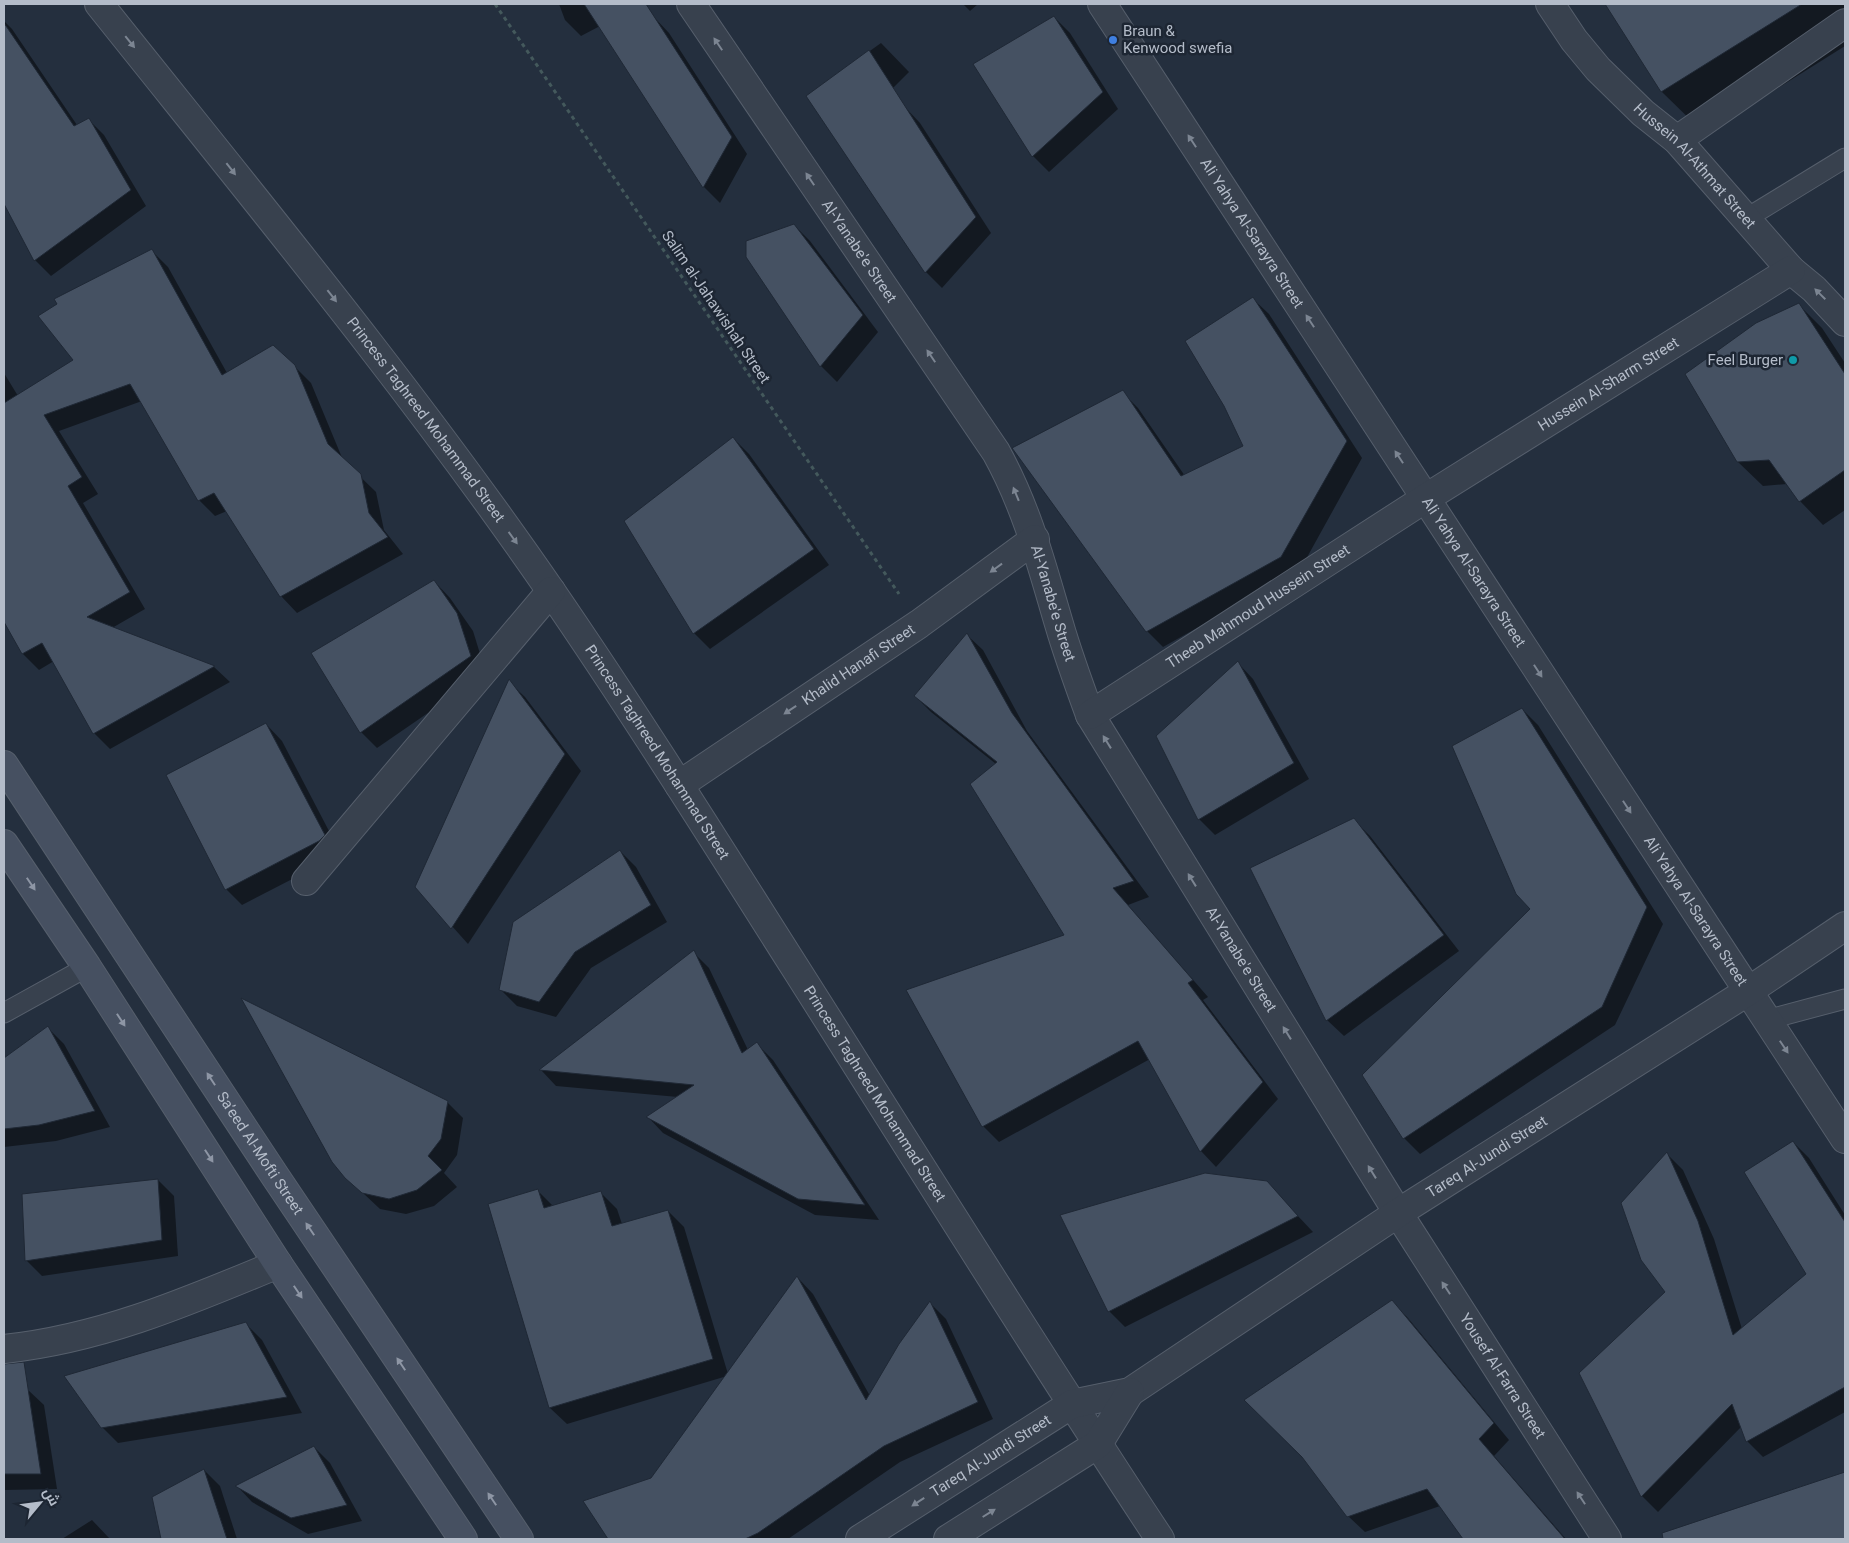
<svg xmlns="http://www.w3.org/2000/svg" width="1849" height="1543" font-family="Roboto,Cairo,sans-serif">
	<style>
		.shadow { fill: #0007 }
		.building { fill: #455162; stroke: #1f2835 }
		.lines { fill: none; stroke-linecap: round; stroke-linejoin: round }
		.lane-casing { stroke: #565f6c; stroke-width: 21 }
		.street-casing { stroke: #565f6c; stroke-width: 30 }
		.secondary-casing { stroke: #565f6c; stroke-width: 30 }
		.path { stroke: #44595c; stroke-width: 3; stroke-dasharray: 4 4; stroke-linecap: butt }
		.lane { stroke: #38414e; stroke-width: 19 }
		.street { stroke: #38414e; stroke-width: 28 }
		.secondary { stroke: #465061; stroke-width: 28 }
		.oneway { fill: #7c8592 }
		.oneway2 { fill: #8e96a5 }
		.shop-dot { fill: #3f7fe0; stroke: #1d2633; stroke-width: 2 }
		.culture-dot { fill: #0f9aa8; stroke: #1d2633; stroke-width: 2 }
		.labels { text-anchor: middle; dominant-baseline: central; stroke-width: 5; stroke-linejoin: round; paint-order: stroke }
		.poi-label { font-size: 15px; fill: #b4bcc9; stroke: #1d2633; text-anchor: start }
		.street-label { font-size: 15px; fill: #b4bcc9; stroke: #1d2633 }
	</style>
	<rect width="100%" height="100%" fill="#242f3e"/>
	<g class="shadow">
		<path d="M 559,4 L 635,4 L 644,20 L 653,16 L 669,33 L 747,154 L 720,203 L 704,187 L 600,26 L 581,36 L 565,20 Z"/>
		<path d="M 963,4 L 978,4 L 970,11 Z"/>
		<path d="M 1607,4 L 1845,4 L 1845,46 L 1705,134 L 1662,92 Z"/>
		<path d="M 1054,17 L 1070,33 L 1118,109 L 1049,172 L 1033,156 Z"/>
		<path d="M 4,21 L 12,29 L 77,125 L 88,119 L 104,135 L 146,206 L 51,276 L 35,260 L 4,201 Z"/>
		<path d="M 881,43 L 909,72 L 842,139 L 807,96 Z"/>
		<path d="M 904,106 L 920,123 L 991,233 L 942,288 L 926,272 L 840,145 Z"/>
		<path d="M 794,225 L 810,241 L 878,332 L 837,382 L 821,366 L 747,257 Z"/>
		<path d="M 152,251 L 168,267 L 227,373 L 294,366 L 311,383 L 343,460 L 376,492 L 384,530 L 403,554 L 297,613 L 281,596 L 227,511 L 215,516 L 199,500 L 142,401 L 59,431 L 98,494 L 83,503 L 145,609 L 112,628 L 214,667 L 230,682 L 110,749 L 94,733 L 54,661 L 39,670 L 23,654 L 4,620 L 4,373 L 18,396 L 75,360 Z"/>
		<path d="M 1252,298 L 1269,314 L 1362,458 L 1300,570 L 1163,647 L 1147,631 L 1122,392 L 1138,408 L 1185,476 L 1244,446 L 1225,406 Z"/>
		<path d="M 1798,304 L 1822,328 L 1845,363 L 1845,510 L 1823,525 L 1800,501 L 1787,484 L 1763,486 L 1738,462 Z"/>
		<path d="M 733,438 L 749,454 L 829,565 L 710,649 L 694,633 Z"/>
		<path d="M 434,581 L 450,598 L 473,631 L 486,673 L 377,748 L 361,732 Z"/>
		<path d="M 967,635 L 983,650 L 1027,731 L 1149,897 L 1128,905 L 1208,997 L 1203,1000 L 1278,1099 L 1216,1167 L 1201,1151 L 1150,1059 L 999,1142 L 983,1126 L 1066,936 L 996,764 L 931,712 L 915,696 Z"/>
		<path d="M 1238,663 L 1253,679 L 1309,779 L 1215,835 L 1199,819 Z"/>
		<path d="M 509,682 L 525,697 L 581,771 L 468,944 L 417,887 Z"/>
		<path d="M 1522,709 L 1538,725 L 1663,924 L 1615,1025 L 1420,1154 L 1404,1138 L 1531,909 Z"/>
		<path d="M 266,724 L 282,741 L 340,852 L 335,857 L 242,905 L 226,889 Z"/>
		<path d="M 1354,820 L 1370,836 L 1459,951 L 1344,1036 L 1327,1020 L 1252,868 Z"/>
		<path d="M 620,851 L 636,867 L 667,922 L 591,968 L 556,1017 L 517,1006 L 500,989 Z"/>
		<path d="M 693,952 L 709,968 L 748,1050 L 757,1044 L 773,1060 L 879,1220 L 815,1215 L 663,1133 L 648,1117 L 678,1097 L 556,1086 L 541,1070 Z"/>
		<path d="M 48,1028 L 64,1044 L 110,1127 L 56,1141 L 4,1147 L 4,1059 Z"/>
		<path d="M 447,1102 L 463,1118 L 457,1155 L 444,1173 L 457,1187 L 434,1206 L 406,1214 L 380,1209 L 346,1177 Z"/>
		<path d="M 1793,1142 L 1809,1158 L 1845,1215 L 1845,1412 L 1763,1457 L 1747,1441 L 1742,1426 L 1658,1512 L 1642,1496 L 1667,1292 L 1667,1154 L 1683,1170 L 1714,1239 L 1742,1329 L 1808,1274 Z"/>
		<path d="M 158,1180 L 174,1196 L 178,1256 L 42,1276 L 26,1260 Z"/>
		<path d="M 1266,1182 L 1313,1232 L 1125,1327 L 1109,1311 Z"/>
		<path d="M 538,1191 L 554,1207 L 601,1193 L 617,1209 L 622,1224 L 668,1211 L 684,1227 L 728,1374 L 798,1278 L 813,1294 L 870,1396 L 930,1303 L 946,1319 L 993,1419 L 900,1462 L 788,1539 L 609,1539 L 585,1502 L 652,1479 L 727,1376 L 567,1424 L 550,1408 L 489,1205 Z"/>
		<path d="M 1392,1302 L 1408,1318 L 1509,1440 L 1494,1456 L 1566,1539 L 1465,1539 L 1440,1506 L 1365,1532 L 1348,1516 Z"/>
		<path d="M 245,1323 L 262,1340 L 302,1413 L 118,1443 L 102,1427 Z"/>
		<path d="M 27,1389 L 44,1405 L 57,1489 L 4,1490 L 4,1394 Z"/>
		<path d="M 314,1447 L 330,1463 L 362,1521 L 308,1534 L 252,1502 L 237,1486 Z"/>
		<path d="M 204,1470 L 220,1486 L 237,1539 L 162,1539 L 154,1498 Z"/>
		<path d="M 1839,1476 L 1845,1482 L 1845,1539 L 1676,1539 L 1673,1530 Z"/>
		<path d="M 92,1520 L 110,1539 L 62,1539 Z"/>
	</g>
	<g class="building">
		<path d="M 584,4 L 646,4 L 732,137 L 703,188 Z"/>
		<path d="M 1605,4 L 1802,4 L 1661,92 Z"/>
		<path d="M 1054,16 L 1103,92 L 1032,157 L 973,64 Z"/>
		<path d="M 4,23 L 74,126 L 89,118 L 131,190 L 34,261 L 4,204 Z"/>
		<path d="M 869,50 L 976,217 L 925,273 L 806,96 Z"/>
		<path d="M 794,224 L 863,315 L 820,367 L 746,257 L 746,241 Z"/>
		<path d="M 152,249 L 222,375 L 273,345 L 295,365 L 328,444 L 361,474 L 369,513 L 388,537 L 280,597 L 214,493 L 198,501 L 130,384 L 44,415 L 82,477 L 68,486 L 130,592 L 87,617 L 215,666 L 93,734 L 42,643 L 22,654 L 4,622 L 4,403 L 73,360 L 38,316 L 57,304 L 54,299 Z"/>
		<path d="M 1253,297 L 1347,441 L 1281,557 L 1146,632 L 1012,448 L 1123,390 L 1181,476 L 1243,446 L 1224,406 L 1185,341 Z"/>
		<path d="M 1799,303 L 1845,374 L 1845,470 L 1799,502 L 1769,460 L 1737,462 L 1685,374 L 1756,323 Z"/>
		<path d="M 733,437 L 814,549 L 693,634 L 624,521 Z"/>
		<path d="M 434,580 L 457,613 L 471,656 L 360,733 L 311,653 Z"/>
		<path d="M 967,633 L 1012,713 L 1134,881 L 1113,888 L 1193,980 L 1188,983 L 1263,1082 L 1200,1152 L 1138,1041 L 982,1127 L 906,990 L 1064,935 L 970,784 L 997,762 L 914,696 Z"/>
		<path d="M 1238,661 L 1294,763 L 1198,820 L 1156,736 Z"/>
		<path d="M 509,679 L 565,754 L 451,929 L 415,887 Z"/>
		<path d="M 1522,708 L 1647,907 L 1602,1007 L 1403,1139 L 1362,1075 L 1530,909 L 1516,894 L 1452,746 Z"/>
		<path d="M 266,723 L 325,835 L 319,841 L 225,890 L 166,775 Z"/>
		<path d="M 1354,818 L 1444,935 L 1326,1021 L 1250,868 Z"/>
		<path d="M 620,850 L 651,905 L 575,952 L 539,1002 L 499,990 L 513,922 Z"/>
		<path d="M 694,950 L 742,1053 L 757,1042 L 865,1205 L 798,1199 L 646,1117 L 694,1085 L 539,1070 Z"/>
		<path d="M 241,998 L 448,1101 L 441,1139 L 428,1156 L 442,1170 L 417,1190 L 389,1199 L 362,1193 L 345,1178 L 332,1162 Z"/>
		<path d="M 48,1026 L 95,1111 L 39,1125 L 4,1129 L 4,1058 Z"/>
		<path d="M 1793,1141 L 1845,1222 L 1845,1387 L 1746,1442 L 1732,1404 L 1641,1497 L 1579,1373 L 1665,1292 L 1641,1260 L 1621,1203 L 1667,1152 L 1698,1221 L 1733,1335 L 1806,1274 L 1744,1172 Z"/>
		<path d="M 1205,1173 L 1267,1181 L 1298,1216 L 1108,1312 L 1060,1215 Z"/>
		<path d="M 158,1179 L 162,1240 L 25,1261 L 22,1194 Z"/>
		<path d="M 538,1189 L 544,1208 L 601,1191 L 612,1226 L 668,1210 L 713,1359 L 549,1408 L 488,1204 Z"/>
		<path d="M 797,1276 L 866,1400 L 899,1344 L 930,1301 L 978,1402 L 884,1446 L 758,1533 L 745,1539 L 608,1539 L 583,1501 L 651,1478 Z"/>
		<path d="M 1392,1300 L 1494,1423 L 1479,1439 L 1565,1539 L 1463,1539 L 1427,1489 L 1347,1517 L 1302,1457 L 1244,1400 Z"/>
		<path d="M 246,1322 L 287,1397 L 101,1428 L 64,1376 Z"/>
		<path d="M 24,1362 L 41,1474 L 4,1474 L 4,1364 Z"/>
		<path d="M 314,1446 L 347,1505 L 291,1518 L 235,1486 Z"/>
		<path d="M 204,1469 L 227,1539 L 161,1539 L 152,1497 Z"/>
		<path d="M 1845,1472 L 1845,1539 L 1663,1539 L 1662,1533 Z"/>
	</g>
	<g class="lines">
		<defs>
			<g id="lane">
				<path d="M 1747,218 L 1845,158"/>
				<path d="M 4,1013 L 87,967"/>
				<path d="M 1766,1020 L 1845,999"/>
			</g>
			<g id="street">
				<path id="s1" d="M 99,4 C 253,197 411,388 551,591 C 636,715 716,843 796,969 C 917,1160 1036,1351 1160,1539"/>
				<path id="s2" d="M 691,4 L 996,452 C 1027,508 1041,563 1059,624 C 1068,655 1079,685 1090,715 L 1398,1213 L 1607,1539"/>
				<path id="s3" d="M 1102,4 L 1845,1139"/>
				<path id="s4" d="M 1550,4 L 1574,40 L 1598,69 L 1643,113 L 1677,140 L 1791,270 L 1814,289 L 1845,322"/>
				<path d="M 1677,140 L 1845,23"/>
				<path id="s5" d="M 1090,715 L 1426,498 L 1791,270"/>
				<path id="s6" d="M 679,785 L 919,624 L 1035,539"/>
				<path d="M 306,881 L 551,591"/>
				<path d="M 4,1349 C 101,1339 189,1301 278,1264"/>
				<path id="s7" d="M 860,1539 L 1072,1404 L 1130,1392 L 1398,1213 L 1747,992 L 1845,926"/>
				<path d="M 948,1539 L 1098,1444 L 1130,1392"/>
			</g>
			<g id="secondary">
				<path id="s8" d="M 4,765 L 275,1176 L 519,1539"/>
				<path d="M 4,844 L 87,967 L 278,1264 L 463,1539"/>
			</g>
		</defs>
		<use href="#lane" class="lane-casing"/>
		<use href="#street" class="street-casing"/>
		<use href="#secondary" class="secondary-casing"/>
		<path class="path" d="M 495,4 L 899,594"/>
		<use href="#lane" class="lane"/>
		<use href="#street" class="street"/>
		<use href="#secondary" class="secondary"/>
	</g>
	<defs><path id="oneway-solid" d="M-6-.8H1V-3.2L6.5 0L1 3.2V.8H-6Z" transform="scale(1.25)"/></defs>
	<g class="oneway">
		<use href="#oneway-solid" transform="translate(130 42) rotate(51)"/>
		<use href="#oneway-solid" transform="translate(718 44) rotate(-124)"/>
		<use href="#oneway-solid" transform="translate(1192 141) rotate(-123)"/>
		<use href="#oneway-solid" transform="translate(231 169) rotate(52)"/>
		<use href="#oneway-solid" transform="translate(810 179) rotate(-124)"/>
		<use href="#oneway-solid" transform="translate(1820 294) rotate(-135)"/>
		<use href="#oneway-solid" transform="translate(332 296) rotate(52)"/>
		<use href="#oneway-solid" transform="translate(1310 321) rotate(-123)"/>
		<use href="#oneway-solid" transform="translate(931 356) rotate(-124)"/>
		<use href="#oneway-solid" transform="translate(1399 457) rotate(-123)"/>
		<use href="#oneway-solid" transform="translate(1016 494) rotate(-112)"/>
		<use href="#oneway-solid" transform="translate(513 538) rotate(54)"/>
		<use href="#oneway-solid" transform="translate(996 568) rotate(144)"/>
		<use href="#oneway-solid" transform="translate(1538 671) rotate(57)"/>
		<use href="#oneway-solid" transform="translate(790 710) rotate(146)"/>
		<use href="#oneway-solid" transform="translate(1107 742) rotate(-122)"/>
		<use href="#oneway-solid" transform="translate(1627 807) rotate(57)"/>
		<use href="#oneway-solid" transform="translate(1192 880) rotate(-122)"/>
		<use href="#oneway-solid" transform="translate(1287 1033) rotate(-122)"/>
		<use href="#oneway-solid" transform="translate(1784 1047) rotate(56)"/>
		<use href="#oneway-solid" transform="translate(1372 1172) rotate(-122)"/>
		<use href="#oneway-solid" transform="translate(1446 1288) rotate(-123)"/>
		<use href="#oneway-solid" transform="translate(1581 1498) rotate(-123)"/>
		<use href="#oneway-solid" transform="translate(918 1502) rotate(147)"/>
		<use href="#oneway-solid" transform="translate(989 1513) rotate(-32)"/>
	</g>
	<g class="oneway2">
		<use href="#oneway-solid" transform="translate(31 884) rotate(56)"/>
		<use href="#oneway-solid" transform="translate(121 1020) rotate(57)"/>
		<use href="#oneway-solid" transform="translate(211 1079) rotate(-123)"/>
		<use href="#oneway-solid" transform="translate(209 1156) rotate(57)"/>
		<use href="#oneway-solid" transform="translate(310 1229) rotate(-124)"/>
		<use href="#oneway-solid" transform="translate(298 1292) rotate(56)"/>
		<use href="#oneway-solid" transform="translate(401 1364) rotate(-124)"/>
		<use href="#oneway-solid" transform="translate(492 1499) rotate(-124)"/>
	</g>
	<circle class="shop-dot" cx="1113" cy="40" r="5"/>
	<circle class="culture-dot" cx="1793" cy="360" r="5"/>
	<g class="labels">
		<g class="poi-label">
			<text x="1123" y="31">Braun &amp;<tspan x="1123" dy="17">Kenwood swefia</tspan></text>
			<text x="1783" y="360" text-anchor="end">Feel Burger</text>
		</g>
		<g class="street-label">
			<text stroke="none"><textPath href="#s4" startOffset="218">Hussein Al-Athmat Street</textPath></text>
			<text stroke="none"><textPath href="#s3" startOffset="274">Ali Yahya Al-Sarayra Street</textPath></text>
			<text stroke="none"><textPath href="#s2" startOffset="299">Al-Yanabe'e Street</textPath></text>
			<text transform="translate(716 307) rotate(56)">Salim al-Jahawishah Street</text>
			<text stroke="none"><textPath href="#s5" startOffset="615">Hussein Al-Sharm Street</textPath></text>
			<text stroke="none"><textPath href="#s1" startOffset="529">Princess Taghreed Mohammad Street</textPath></text>
			<text stroke="none"><textPath href="#s3" startOffset="679">Ali Yahya Al-Sarayra Street</textPath></text>
			<text stroke="none"><textPath href="#s2" startOffset="704">Al-Yanabe'e Street</textPath></text>
			<text stroke="none"><textPath href="#s5" startOffset="200">Theeb Mahmoud Hussein Street</textPath></text>
			<text stroke="none"><textPath href="#s6" startOffset="216">Khalid Hanafi Street</textPath></text>
			<text stroke="none"><textPath href="#s1" startOffset="934">Princess Taghreed Mohammad Street</textPath></text>
			<text stroke="none"><textPath href="#s3" startOffset="1084">Ali Yahya Al-Sarayra Street</textPath></text>
			<text stroke="none"><textPath href="#s2" startOffset="1109">Al-Yanabe'e Street</textPath></text>
			<text stroke="none"><textPath href="#s1" startOffset="1339">Princess Taghreed Mohammad Street</textPath></text>
			<text stroke="none"><textPath href="#s8" startOffset="465">Sa’eed Al-Mofti Street</textPath></text>
			<text stroke="none"><textPath href="#s7" startOffset="738">Tareq Al-Jundi Street</textPath></text>
			<text stroke="none"><textPath href="#s2" startOffset="1601">Yousef Al-Farra Street</textPath></text>
			<text stroke="none"><textPath href="#s7" startOffset="155">Tareq Al-Jundi Street</textPath></text>
		</g>
	</g>
	<rect width="1849" height="1543" fill="none" stroke="#b4bcc9" stroke-width="10"/>
	<g transform="translate(40 1503) rotate(61)" stroke="#1d2633" stroke-width="4" paint-order="stroke">
	<path d="M0-4L9 19L0 12L-9 19Z" fill="#b4bcc9"/>
	<text y="-8" font-size="14" font-weight="bold" text-anchor="middle" fill="#b4bcc9">ش</text>
	</g>
</svg>
